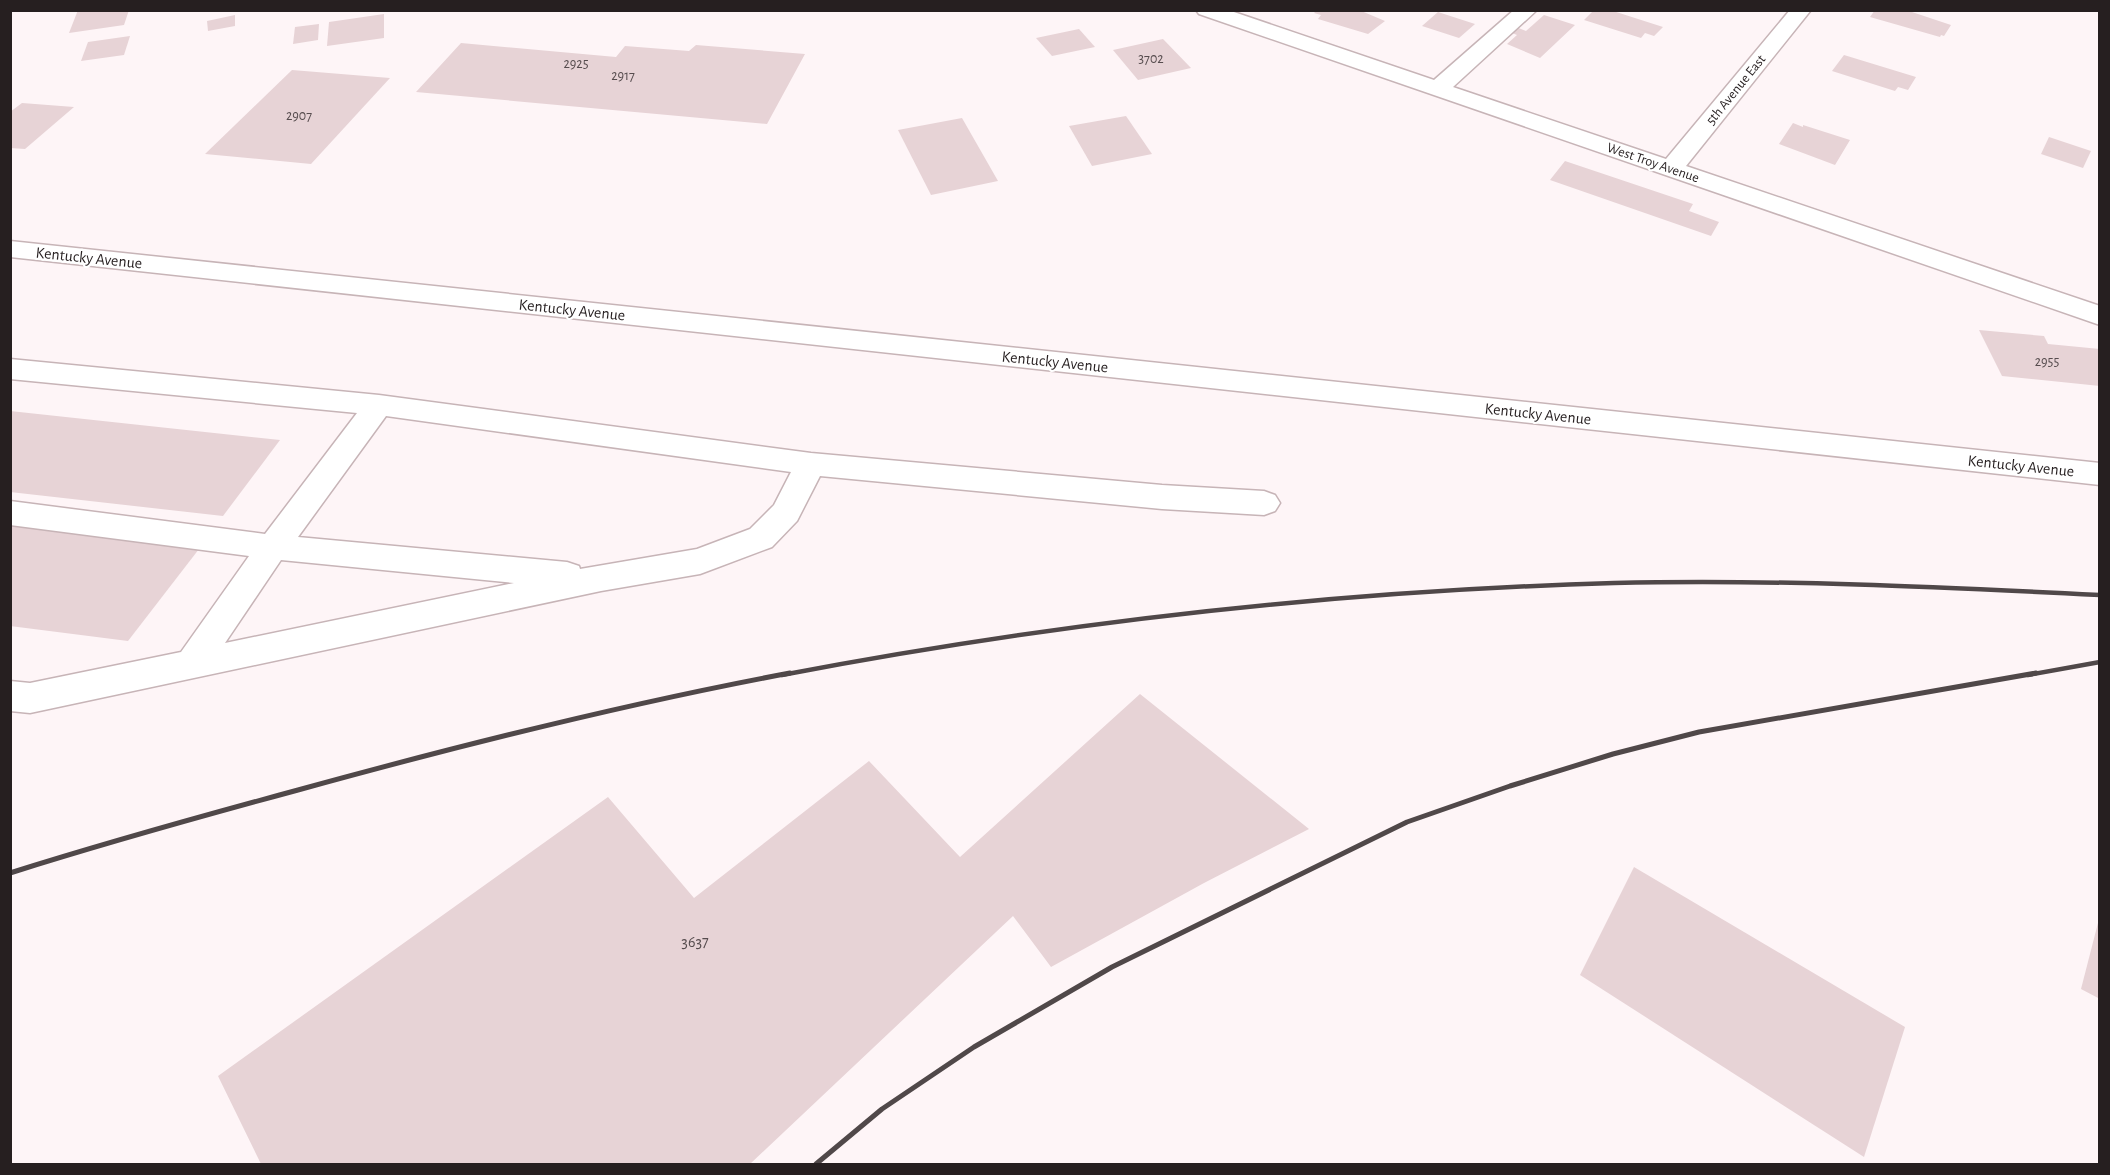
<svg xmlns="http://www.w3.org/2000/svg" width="2110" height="1175" font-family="'Alegreya Sans',sans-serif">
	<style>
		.building { fill: #e7d3d6 }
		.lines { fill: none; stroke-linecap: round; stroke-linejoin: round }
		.minor-casing { stroke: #c7b4b7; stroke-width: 3 }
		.major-casing { stroke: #c7b4b7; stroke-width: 3 }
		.minor { fill: #fff; fill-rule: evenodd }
		.major { fill: #fff; fill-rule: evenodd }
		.rail-far1 { stroke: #504849; stroke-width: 4.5 }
		.rail { stroke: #504849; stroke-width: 5 }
		.labels { text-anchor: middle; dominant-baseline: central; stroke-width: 4.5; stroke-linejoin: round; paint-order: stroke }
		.number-label { font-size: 14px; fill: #564c4e }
		.far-street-label { font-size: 14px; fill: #261f20; stroke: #fff }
		.street-label { font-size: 16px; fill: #261f20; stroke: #fff }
		.near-number-label { font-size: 16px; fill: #564c4e }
	</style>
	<rect width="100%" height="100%" fill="#fef5f7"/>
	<g class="building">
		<path d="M 78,10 L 129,10 L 124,25 L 69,33 Z"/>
		<path d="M 1317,10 L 1359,10 L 1385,21 L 1368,34 L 1318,19 L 1321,15 L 1314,13 Z"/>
		<path d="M 1594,10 L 1610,10 L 1663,27 L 1654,36 L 1645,33 L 1641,38 L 1584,20 Z"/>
		<path d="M 1875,10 L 1906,10 L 1951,25 L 1944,36 L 1941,35 L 1940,37 L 1870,17 Z"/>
		<path d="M 1438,12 L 1475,24 L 1459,38 L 1422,26 Z"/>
		<path d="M 384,14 L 384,38 L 327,46 L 329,22 Z"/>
		<path d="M 235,15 L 235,26 L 208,31 L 207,21 Z"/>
		<path d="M 1544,15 L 1575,25 L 1540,58 L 1507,44 L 1517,35 L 1510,32 L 1516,27 L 1526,31 Z"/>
		<path d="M 319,24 L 318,40 L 293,44 L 295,27 Z"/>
		<path d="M 1079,29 L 1095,47 L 1052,56 L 1036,38 Z"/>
		<path d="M 130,36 L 124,55 L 81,61 L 88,42 Z"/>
		<path d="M 1163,39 L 1191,68 L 1138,80 L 1113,50 Z"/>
		<path d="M 461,43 L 616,57 L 625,46 L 689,51 L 696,45 L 805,54 L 767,124 L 416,92 Z"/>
		<path d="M 1844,55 L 1916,77 L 1908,90 L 1898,87 L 1895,91 L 1832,71 Z"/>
		<path d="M 292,70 L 390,78 L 311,164 L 205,154 Z"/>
		<path d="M 22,103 L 74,107 L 25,149 L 10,148 L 10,112 Z"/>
		<path d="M 1126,116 L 1152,154 L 1092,166 L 1069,126 Z"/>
		<path d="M 962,118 L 998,181 L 931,195 L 898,130 Z"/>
		<path d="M 1793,123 L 1803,127 L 1803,125 L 1850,140 L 1835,165 L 1779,144 Z"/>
		<path d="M 2049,137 L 2091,151 L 2083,168 L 2041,154 Z"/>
		<path d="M 1565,161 L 1693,204 L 1689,211 L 1719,222 L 1711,236 L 1550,180 Z"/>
		<path d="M 1979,330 L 2044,336 L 2048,344 L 2100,349 L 2100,386 L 2002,376 Z"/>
		<path d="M 10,411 L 280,440 L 223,516 L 10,492 Z"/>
		<path d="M 10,525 L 199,549 L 128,641 L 10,626 Z"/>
		<path d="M 1140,694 L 1309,829 L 1204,883 L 1051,967 L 1013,916 L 750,1164 L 261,1164 L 218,1076 L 608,797 L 694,898 L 869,761 L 960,857 Z"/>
		<path d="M 1634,867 L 1905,1027 L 1864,1157 L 1580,975 Z"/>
		<path d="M 2099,919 L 2100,919 L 2100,999 L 2081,989 Z"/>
	</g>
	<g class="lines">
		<defs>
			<g id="minor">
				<path d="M 1196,10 L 1228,10 L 1434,80 L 1514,10 L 1537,10 L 1453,87 L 1666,159 L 1790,10 L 1811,10 L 1686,166 L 2100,306 L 2100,325 L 1199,14 Z"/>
				<path d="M 10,359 L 379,395 L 811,453 L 1162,485 L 1264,491 L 1275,495 L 1280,503 L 1275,511 L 1264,515 L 1162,509 L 820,476 L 797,521 L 772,547 L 700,574 L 601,591 L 30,713 L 10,711 L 10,681 L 30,683 L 181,652 L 249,556 L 10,525 L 10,501 L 265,534 L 357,413 L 10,379 ZM 386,416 L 791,472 L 774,505 L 750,529 L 697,549 L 580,569 L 579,566 L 567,562 L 298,537 ZM 281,560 L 514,583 L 225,643 Z"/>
			</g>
			<path id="major" d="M 10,241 L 2100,463 L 2100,485 L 10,257 Z"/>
		</defs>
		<use href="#minor" class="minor-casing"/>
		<use href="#major" class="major-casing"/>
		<use href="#minor" class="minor"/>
		<use href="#major" class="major"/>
		<g class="rail-far1">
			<path d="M 782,675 C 1055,623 1336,591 1614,583 C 1776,579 1938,587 2100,595"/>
			<path d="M 2028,675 L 2100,662"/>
		</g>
		<g class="rail">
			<path d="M 10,873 C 105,843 202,816 298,790 C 461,745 624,704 790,673"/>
			<path d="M 816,1164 L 882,1109 L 974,1047 L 1112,967 L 1407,822 L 1510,786 L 1613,754 L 1699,732 L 2036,673"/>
		</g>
	</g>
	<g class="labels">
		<g class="number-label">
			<text x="1151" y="59">3702</text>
			<text x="576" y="64">2925</text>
			<text x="623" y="76">2917</text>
			<text x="299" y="116">2907</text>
			<text x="2047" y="362">2955</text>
		</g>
		<g class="far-street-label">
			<text transform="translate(1736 90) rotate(-51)">5th Avenue East</text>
			<text transform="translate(1653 163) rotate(19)">West Troy Avenue</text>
		</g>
		<g class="street-label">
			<text transform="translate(89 258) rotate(6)">Kentucky Avenue</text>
			<text transform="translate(572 310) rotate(6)">Kentucky Avenue</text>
			<text transform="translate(1055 362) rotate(6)">Kentucky Avenue</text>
			<text transform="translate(1538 414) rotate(6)">Kentucky Avenue</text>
			<text transform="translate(2021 466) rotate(6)">Kentucky Avenue</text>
		</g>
		<g class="near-number-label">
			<text x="695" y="942">3637</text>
		</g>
	</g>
	<rect width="2110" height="1175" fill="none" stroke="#261f20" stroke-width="24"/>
</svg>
